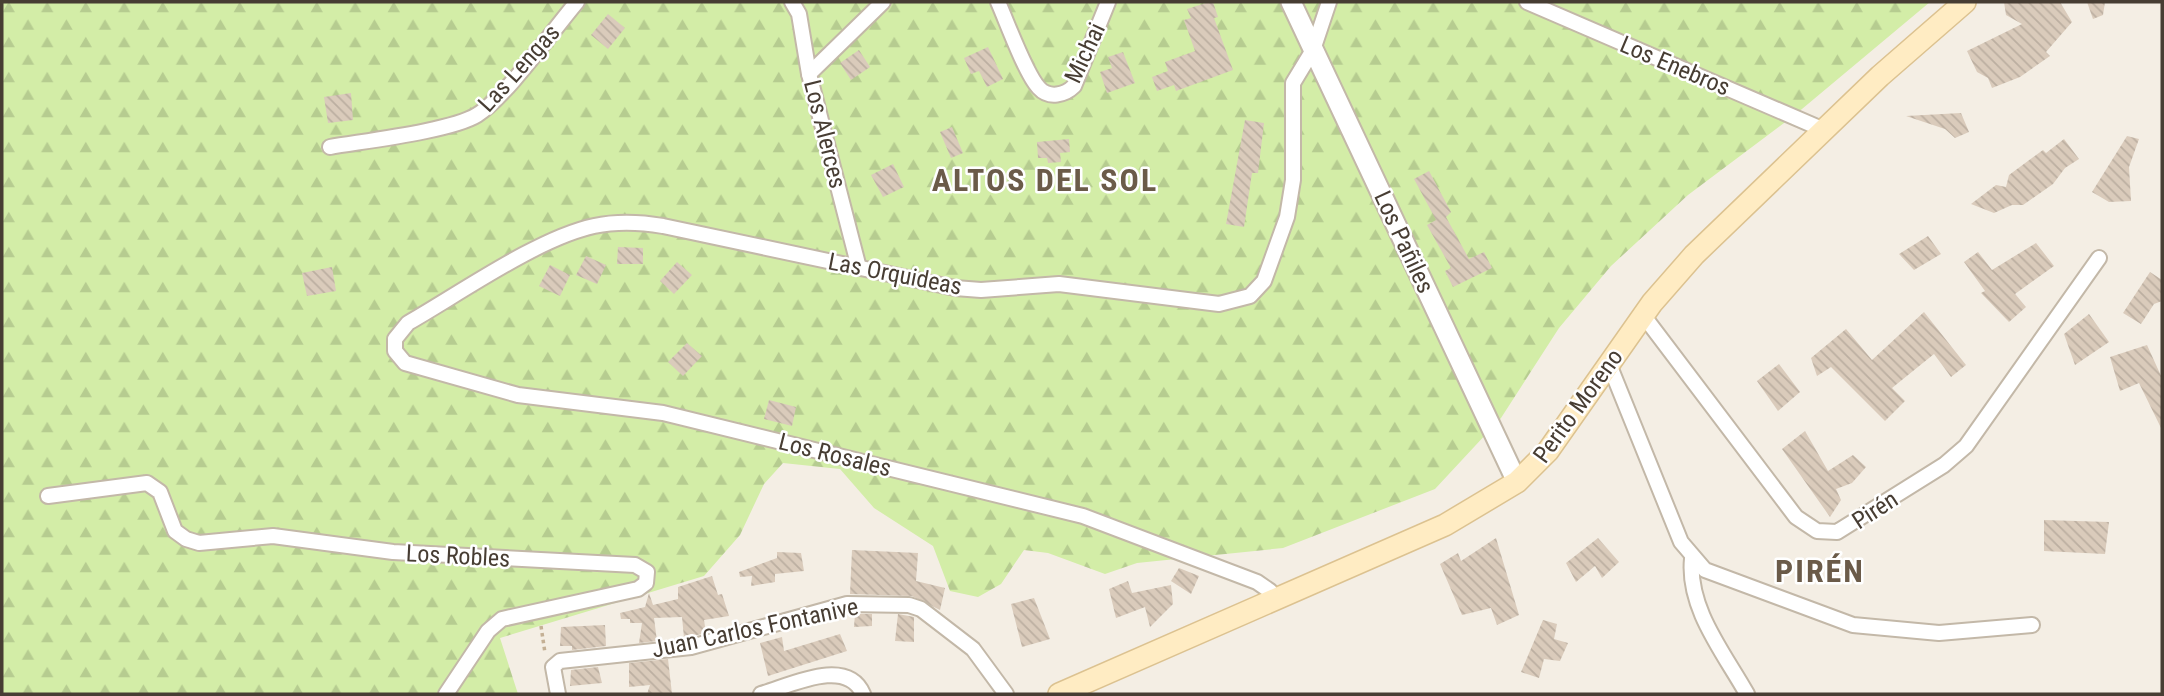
<svg xmlns="http://www.w3.org/2000/svg" width="2164" height="696" font-family="'Roboto Condensed',sans-serif">
	<style>
		.forest { fill: url(#forest-firs) }
		.building { fill: url(#building-back-hatch) }
		.lines { fill: none; stroke-linecap: round; stroke-linejoin: round }
		.minor-casing { stroke: #c3b8a8; stroke-width: 18 }
		.tertiary-casing { stroke: #c3b8a8; stroke-width: 23 }
		.secondary-casing { stroke: #dcc290; stroke-width: 24 }
		.path { stroke: #c4b095; stroke-width: 3.5; stroke-dasharray: 3.5 3.5; stroke-linecap: butt }
		.minor { stroke: #fff; stroke-width: 14 }
		.tertiary { stroke: #fff; stroke-width: 19 }
		.secondary { stroke: #ffecc3; stroke-width: 21 }
		.labels { text-anchor: middle; dominant-baseline: central; stroke-width: 5; stroke-linejoin: round; paint-order: stroke }
		.street-label { font-size: 24px; fill: #473d33; stroke: #fff }
		.district-label { font-size: 32px; font-weight: bold; letter-spacing: 2px; fill: #6b5b49; stroke: #fff }
	</style>
	<defs>
		<pattern id="forest-firs" width="22" height="20" patternUnits="userSpaceOnUse" patternTransform="scale(1.75)"><rect width="22" height="20" fill="#d3eda7"/><path d="M5 1l3.5 6h-7zM16 11l3.5 6h-7z" fill="#b6cc90"/></pattern>
		<pattern id="building-back-hatch" width="6" height="6" patternUnits="userSpaceOnUse" patternTransform="scale(1.75)"><rect width="6" height="6" fill="#dacbbb"/><path d="M-1 5l2 2M0 0l6 6M5-1l2 2" fill="none" stroke="#bcafa1"/></pattern>
	</defs>
	<rect width="100%" height="100%" fill="#f4eee4"/>
	<path class="forest" d="M 2,2 L 1930,2 L 1796,114 L 1688,195 L 1611,266 L 1559,328 L 1501,418 L 1435,489 L 1283,548 L 1137,563 L 1105,574 L 1048,553 L 1024,550 L 1001,584 L 978,597 L 950,591 L 933,546 L 874,508 L 840,469 L 783,463 L 764,484 L 740,535 L 704,576 L 500,638 L 518,694 L 2,694 Z"/>
	<g class="building">
		<path d="M 1209,2 L 1213,2 L 1218,17 L 1214,18 L 1233,70 L 1176,91 L 1174,85 L 1157,91 L 1152,77 L 1168,71 L 1165,62 L 1195,51 L 1184,20 L 1191,18 L 1187,9 Z"/>
		<path d="M 2004,2 L 2060,2 L 2072,22 L 2046,52 L 2050,56 L 2020,77 L 1992,88 L 1988,78 L 1977,72 L 1967,51 L 2022,24 L 2006,15 Z"/>
		<path d="M 2087,2 L 2105,2 L 2103,15 L 2093,19 Z"/>
		<path d="M 608,14 L 625,28 L 608,49 L 591,35 Z"/>
		<path d="M 988,47 L 1003,79 L 987,87 L 979,71 L 971,74 L 964,58 Z"/>
		<path d="M 859,50 L 870,67 L 851,80 L 840,63 Z"/>
		<path d="M 1123,52 L 1135,83 L 1107,93 L 1100,72 L 1112,68 L 1108,57 Z"/>
		<path d="M 351,93 L 353,120 L 328,123 L 324,97 Z"/>
		<path d="M 1961,113 L 1969,132 L 1955,138 L 1945,129 L 1906,116 Z"/>
		<path d="M 1245,120 L 1264,123 L 1258,173 L 1252,173 L 1244,227 L 1226,224 Z"/>
		<path d="M 952,127 L 963,153 L 951,158 L 940,132 Z"/>
		<path d="M 2127,136 L 2139,139 L 2129,167 L 2131,201 L 2109,202 L 2092,192 Z"/>
		<path d="M 1069,139 L 1070,152 L 1060,153 L 1061,162 L 1048,163 L 1047,158 L 1038,158 L 1037,142 Z"/>
		<path d="M 2064,139 L 2079,159 L 2065,168 L 2053,184 L 2023,205 L 2012,205 L 1994,213 L 1971,204 L 1996,185 L 2006,187 L 2009,175 L 2043,150 L 2046,153 Z"/>
		<path d="M 893,164 L 904,187 L 883,197 L 871,175 Z"/>
		<path d="M 1429,171 L 1451,212 L 1446,217 L 1469,259 L 1484,252 L 1492,268 L 1453,287 L 1445,271 L 1451,268 L 1427,225 L 1436,220 L 1414,179 Z"/>
		<path d="M 1928,236 L 1941,254 L 1914,270 L 1899,254 Z"/>
		<path d="M 2036,243 L 2054,266 L 2015,294 L 2026,307 L 2009,322 L 1981,293 L 1985,291 L 1964,262 L 1978,252 L 1992,270 Z"/>
		<path d="M 618,247 L 643,248 L 643,264 L 617,264 Z"/>
		<path d="M 586,256 L 606,265 L 597,284 L 576,275 Z"/>
		<path d="M 677,262 L 692,275 L 674,294 L 660,281 Z"/>
		<path d="M 550,265 L 570,275 L 560,296 L 539,286 Z"/>
		<path d="M 332,267 L 336,291 L 307,296 L 302,273 Z"/>
		<path d="M 2150,272 L 2162,280 L 2162,301 L 2154,304 L 2141,324 L 2123,313 Z"/>
		<path d="M 1924,312 L 1966,365 L 1951,377 L 1934,354 L 1892,388 L 1905,401 L 1885,421 L 1831,367 L 1817,376 L 1811,358 L 1846,329 L 1872,360 Z"/>
		<path d="M 2089,314 L 2109,342 L 2075,365 L 2064,334 Z"/>
		<path d="M 687,343 L 702,356 L 683,376 L 668,362 Z"/>
		<path d="M 2147,345 L 2162,378 L 2162,430 L 2139,383 L 2120,391 L 2110,357 Z"/>
		<path d="M 1779,364 L 1800,392 L 1778,411 L 1757,381 Z"/>
		<path d="M 769,400 L 796,407 L 792,426 L 764,419 Z"/>
		<path d="M 1805,431 L 1828,471 L 1853,455 L 1866,467 L 1852,483 L 1836,489 L 1841,500 L 1830,517 L 1782,449 Z"/>
		<path d="M 2044,520 L 2109,522 L 2105,554 L 2044,551 Z"/>
		<path d="M 1496,538 L 1519,615 L 1497,625 L 1491,608 L 1462,615 L 1440,564 L 1458,553 L 1461,561 Z"/>
		<path d="M 1598,538 L 1619,562 L 1602,578 L 1595,566 L 1576,582 L 1566,563 Z"/>
		<path d="M 852,550 L 918,553 L 916,581 L 945,588 L 940,610 L 912,596 L 850,594 Z"/>
		<path d="M 777,552 L 801,553 L 804,571 L 775,574 L 775,582 L 751,586 L 752,576 L 740,577 L 739,572 L 777,558 Z"/>
		<path d="M 1179,568 L 1199,576 L 1191,594 L 1171,581 Z"/>
		<path d="M 712,576 L 718,595 L 722,594 L 729,616 L 704,620 L 706,633 L 684,638 L 682,617 L 654,618 L 657,641 L 639,643 L 642,623 L 630,623 L 630,619 L 621,619 L 620,613 L 645,607 L 649,593 L 653,605 L 678,599 L 678,587 Z"/>
		<path d="M 1128,581 L 1132,593 L 1171,585 L 1173,604 L 1150,627 L 1145,607 L 1116,618 L 1109,589 Z"/>
		<path d="M 1034,598 L 1050,639 L 1022,647 L 1011,604 Z"/>
		<path d="M 855,614 L 872,614 L 872,626 L 854,627 Z"/>
		<path d="M 898,614 L 914,617 L 914,642 L 895,641 Z"/>
		<path d="M 1543,620 L 1557,624 L 1554,639 L 1568,643 L 1560,661 L 1544,659 L 1539,678 L 1521,672 Z"/>
		<path d="M 605,625 L 606,646 L 572,650 L 572,646 L 560,646 L 561,627 Z"/>
		<path d="M 840,634 L 847,651 L 768,676 L 760,643 L 782,637 L 784,651 Z"/>
		<path d="M 668,659 L 672,694 L 647,694 L 650,685 L 629,687 L 629,663 Z"/>
		<path d="M 598,667 L 602,683 L 570,686 L 571,670 Z"/>
	</g>
	<g class="lines">
		<defs>
			<g id="minor">
				<path d="M 792,2 L 799,14 L 809,74 L 859,268"/>
				<path d="M 998,2 C 1007,22 1026,75 1039,88 C 1049,99 1065,95 1074,86 L 1108,2"/>
				<path d="M 1527,2 L 1824,130"/>
				<path d="M 809,74 L 883,2"/>
				<path d="M 330,147 C 364,141 451,131 477,115 C 506,97 553,30 577,2"/>
				<path d="M 1643,315 L 1796,517 L 1817,531 L 1837,532 L 1944,465 L 1966,446 L 2099,258"/>
				<path d="M 1609,364 L 1681,542 L 1705,570 L 1853,625 L 1939,633 L 2032,625"/>
				<path d="M 48,496 L 147,483 L 160,492 L 175,531 L 186,539 L 199,543 L 273,536 L 393,552 L 635,565 L 647,572 L 646,583 L 638,589 L 502,619 L 488,631 L 446,694"/>
				<path d="M 1692,559 C 1687,608 1724,653 1747,694"/>
				<path d="M 1275,599 L 1270,591 L 1257,582 L 1083,516 L 663,413 L 518,395 L 405,363 L 395,351 L 395,339 L 408,323 C 459,294 538,238 594,226 C 617,221 640,222 663,226 L 955,288 L 981,290 L 1059,284 L 1219,304 L 1250,296 L 1264,281 L 1287,217 L 1293,180 L 1293,83 L 1313,50 L 1329,2"/>
				<path d="M 558,694 L 553,667 L 560,661 L 691,647 L 847,604 L 909,605 L 921,609 L 973,649 L 1006,694"/>
				<path d="M 761,694 C 789,686 847,656 863,694"/>
			</g>
			<path id="tertiary" d="M 1291,2 L 1517,482"/>
			<path id="secondary" d="M 1059,694 L 1445,525 L 1517,482 L 1548,451 L 1652,303 L 1694,255 L 1880,76 L 1965,2"/>
		</defs>
		<use href="#minor" class="minor-casing"/>
		<use href="#tertiary" class="tertiary-casing"/>
		<use href="#secondary" class="secondary-casing"/>
		<path class="path" d="M 541,626 L 545,653"/>
		<use href="#minor" class="minor"/>
		<use href="#tertiary" class="tertiary"/>
		<use href="#secondary" class="secondary"/>
	</g>
	<g class="labels">
		<g class="street-label">
			<text transform="translate(1085 53) rotate(-65)">Michai</text>
			<text transform="translate(1675 66) rotate(23)">Los Enebros</text>
			<text transform="translate(519 68) rotate(-48)">Las Lengas</text>
			<text transform="translate(825 134) rotate(76)">Los Alerces</text>
			<text transform="translate(1404 242) rotate(65)">Los Pañiles</text>
			<text transform="translate(895 274) rotate(11)">Las Orquideas</text>
			<text transform="translate(1578 406) rotate(-54)">Perito Moreno</text>
			<text transform="translate(835 455) rotate(14)">Los Rosales</text>
			<text transform="translate(1875 510) rotate(-33)">Pirén</text>
			<text transform="translate(458 556) rotate(3)">Los Robles</text>
			<text transform="translate(755 628) rotate(-12)">Juan Carlos Fontanive</text>
		</g>
		<g class="district-label">
			<text x="1045" y="180">ALTOS DEL SOL</text>
			<text x="1820" y="571">PIRÉN</text>
		</g>
	</g>
	<rect width="2164" height="696" fill="none" stroke="#473d33" stroke-width="7"/>
</svg>
